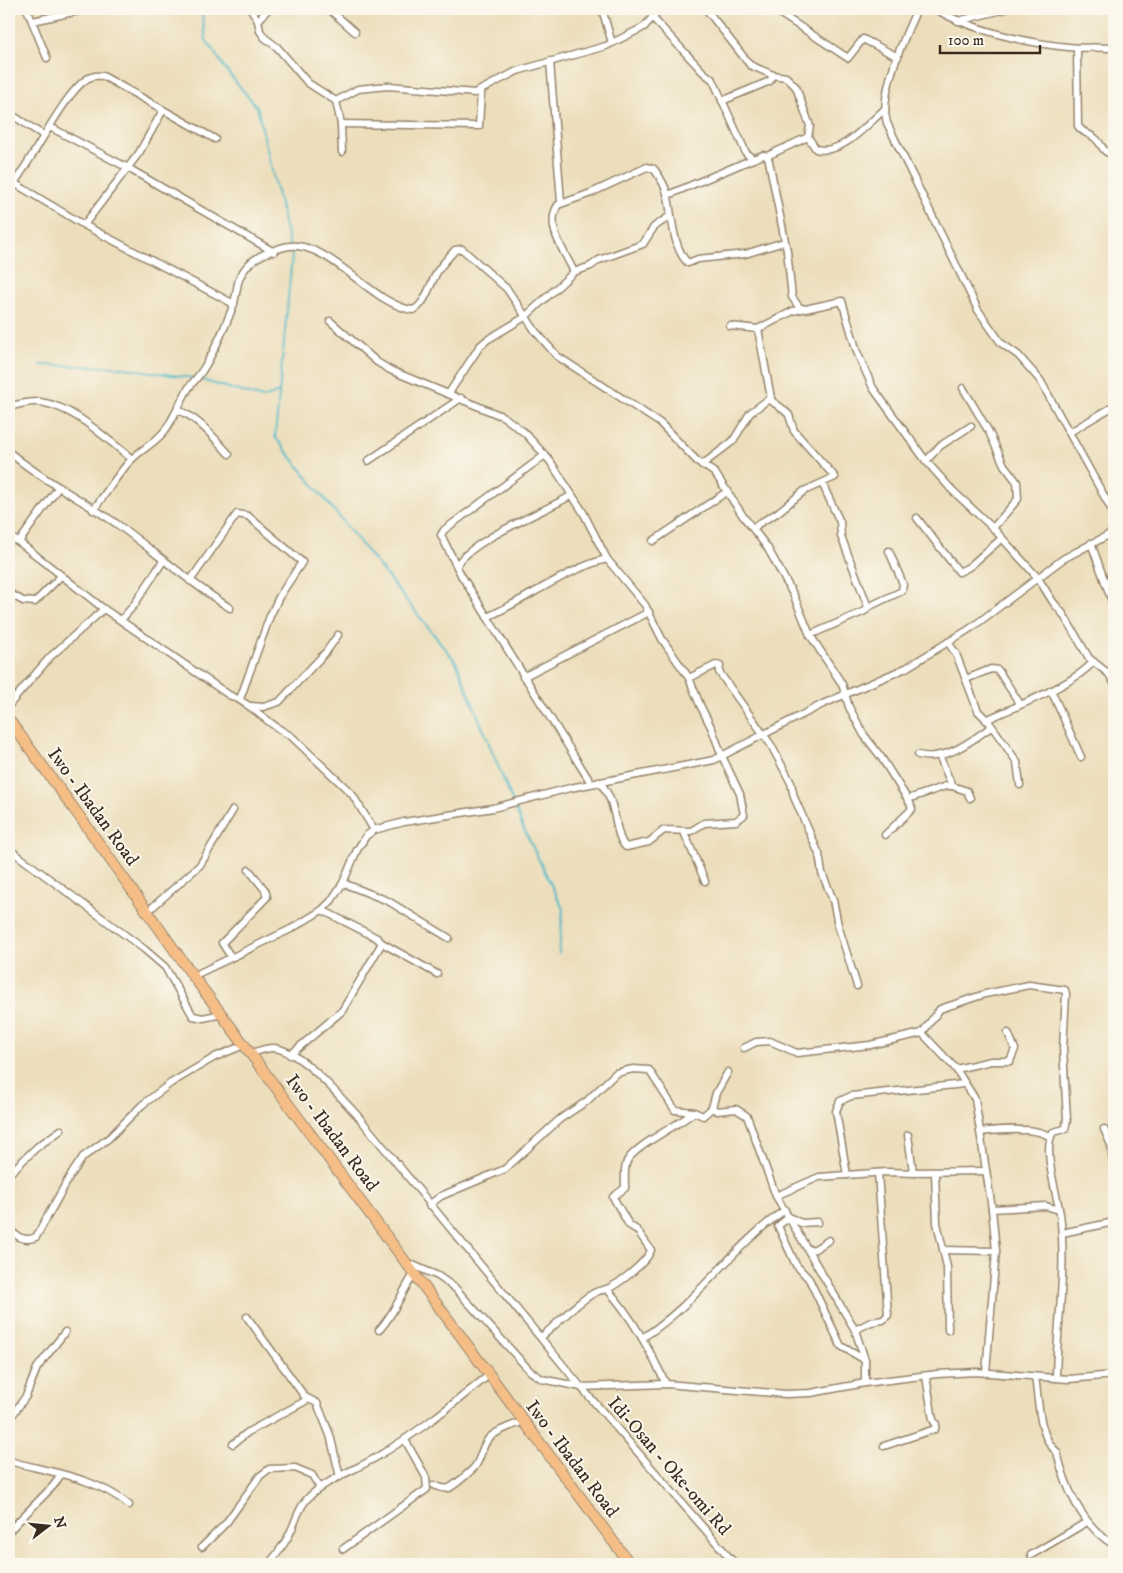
<svg xmlns="http://www.w3.org/2000/svg" width="1123" height="1573" font-family="'IM FELL DW Pica',serif">
	<style>
		.lines { fill: none; stroke-linecap: round; stroke-linejoin: round }
		.stream { stroke: #4bb7c7; stroke-width: 2 }
		.street-casing { stroke: #94846c; stroke-width: 9 }
		.primary-casing { stroke: #94846c; stroke-width: 12 }
		.street { stroke: #fff; stroke-width: 6 }
		.primary { stroke: #f6be87; stroke-width: 10 }
		.labels { text-anchor: middle; dominant-baseline: central; stroke-width: 4; stroke-linejoin: round; paint-order: stroke }
		.street-label { font-size: 19px; fill: #3b2a1e; stroke: #fbf7ec }
	</style>
	<rect width="100%" height="100%" fill="#fbf7ec"/>
	<filter id="ink" filterUnits="userSpaceOnUse"><feTurbulence type="fractalNoise" baseFrequency=".02" numOctaves="2"/><feDisplacementMap in="SourceGraphic" scale="10" xChannelSelector="R" yChannelSelector="G"/><feConvolveMatrix kernelMatrix="1 2 1 2 8 2 1 2 1" color-interpolation-filters="sRGB"/></filter>
	<filter id="wash" filterUnits="userSpaceOnUse"><feTurbulence type="fractalNoise" baseFrequency=".0096" numOctaves="4" result="noise"/><feDisplacementMap in="SourceGraphic" scale="20" xChannelSelector="R" yChannelSelector="G"/><feGaussianBlur stdDeviation="1.12" result="paint"/><feColorMatrix in="noise" values="0 0 0 0 0 0 0 0 0 0 0 0 0 0 0 0 0 1.4 0 .05"/><feComposite in="paint" operator="in"/></filter>
	<g filter="url(#wash)">
		<rect width="100%" height="100%" fill="#ecdebb"/>
		<g class="lines">
			<g class="stream">
				<path d="M 201,9 L 206,40 L 229,74 L 257,107 L 292,256 L 275,437 L 456,662 L 522,825 L 563,909 L 559,953"/>
				<path d="M 41,365 L 117,367 L 193,378"/>
				<path d="M 198,379 L 263,398 L 279,392"/>
			</g>
		</g>
	</g>
	<g filter="url(#ink)">
		<g class="lines">
			<defs>
				<g id="street">
					<path d="M 27,9 L 47,58"/>
					<path d="M 251,9 L 258,21"/>
					<path d="M 268,9 L 258,21 L 260,31 L 265,38 L 277,47 L 308,83 L 336,101"/>
					<path d="M 329,9 L 355,32"/>
					<path d="M 602,9 L 612,43"/>
					<path d="M 706,9 L 750,65 L 773,75 L 786,77 L 796,87 L 810,126 L 808,137 L 816,149 C 843,155 866,125 885,109"/>
					<path d="M 773,9 L 848,58 L 863,39 L 898,57"/>
					<path d="M 917,9 C 905,36 878,94 887,123 L 978,310 L 1001,343 L 1018,355 L 1040,380 L 1114,514"/>
					<path d="M 935,9 C 971,30 1026,43 1068,47 C 1084,49 1098,46 1114,49"/>
					<path d="M 652,17 L 703,72 L 713,80 L 746,153 L 753,159 L 668,195"/>
					<path d="M 33,21 L 87,9"/>
					<path d="M 958,21 L 1006,9"/>
					<path d="M 1077,48 L 1078,126 C 1083,134 1092,134 1097,140 C 1105,149 1101,151 1114,155"/>
					<path d="M 550,61 L 561,202"/>
					<path d="M 722,101 L 770,81 L 773,75"/>
					<path d="M 9,113 L 43,135"/>
					<path d="M 341,124 L 479,126 L 481,91"/>
					<path d="M 50,127 L 128,168 L 274,252"/>
					<path d="M 342,152 L 341,124 L 336,101 L 358,89 L 388,86 L 475,93 L 517,71 L 606,46 L 644,27 L 660,9"/>
					<path d="M 767,156 L 808,137"/>
					<path d="M 753,159 L 763,155 L 767,156 L 769,161 L 787,251 L 792,297 L 799,307 L 805,309 L 842,301 L 857,352 L 873,388 L 926,461 L 952,490 L 993,528 L 1038,578 L 1053,602 L 1063,614 L 1089,658 L 1109,674 L 1114,683"/>
					<path d="M 14,183 L 84,225 L 234,304"/>
					<path d="M 9,189 C 30,167 66,86 91,77 C 95,75 99,76 103,76 L 215,139"/>
					<path d="M 84,225 L 139,153 L 162,112"/>
					<path d="M 574,272 C 566,253 544,227 558,205 L 591,193 L 647,167 L 654,169 C 660,177 666,187 668,197 C 672,216 673,249 688,263 L 698,259 L 745,254 L 784,242"/>
					<path d="M 330,321 L 377,362 L 390,370 L 504,417 L 525,433 L 550,461 L 583,512 L 607,559 L 645,605 L 662,639 L 689,678 L 700,705 L 712,729 L 722,756 L 740,794 L 744,815 L 736,821 L 704,823 L 691,831 L 664,830 L 649,842 L 626,847 C 613,836 619,801 599,782"/>
					<path d="M 730,326 L 758,329 L 793,311 L 802,309"/>
					<path d="M 758,329 L 771,398"/>
					<path d="M 963,388 L 989,432 L 1004,465 L 1017,482 L 1018,499 L 993,528"/>
					<path d="M 449,393 L 480,346 L 487,340 L 525,317 L 574,272 L 591,266 L 599,260 L 643,244 L 654,227 L 670,216"/>
					<path d="M 9,406 C 18,405 31,401 40,402 C 75,407 105,438 132,459"/>
					<path d="M 177,410 C 197,416 215,439 229,454"/>
					<path d="M 1070,432 L 1114,406"/>
					<path d="M 9,452 C 42,480 81,499 117,524 C 155,552 190,583 230,608"/>
					<path d="M 545,455 L 444,530 L 441,535 L 461,575 L 591,783"/>
					<path d="M 368,461 L 461,398"/>
					<path d="M 926,461 L 940,446 L 971,426"/>
					<path d="M 702,465 L 733,441 L 750,413 L 769,399 L 784,410 L 789,415 L 794,431 L 835,477 L 804,491 L 777,513 L 758,524 L 754,529"/>
					<path d="M 93,510 C 106,494 118,473 132,459 C 143,448 157,442 166,429 C 175,416 180,402 188,389 C 192,383 198,377 202,371 C 212,356 227,323 233,306 C 239,289 234,280 249,264 C 258,255 285,244 298,246 C 338,251 374,305 413,310 C 426,305 431,280 439,269 C 444,262 450,256 455,250 L 462,249 L 507,289 L 536,332 L 557,356 L 660,423 L 697,461 L 715,473 L 743,516 L 767,547 L 794,596 L 810,635 L 842,684 L 849,707 L 864,735 L 881,757 L 910,803 L 912,809 L 885,835"/>
					<path d="M 917,518 L 959,572 L 969,567 L 1001,539"/>
					<path d="M 9,537 L 19,542 L 104,609 L 229,695 C 253,704 268,725 291,736 L 352,794 L 374,830"/>
					<path d="M 653,541 L 728,491"/>
					<path d="M 19,542 L 58,488"/>
					<path d="M 1091,543 L 1114,607"/>
					<path d="M 457,565 C 473,539 544,512 572,495"/>
					<path d="M 190,581 L 237,514 L 248,516 L 302,562 L 279,597 L 270,616 L 240,699"/>
					<path d="M 9,593 L 23,601 L 35,602 L 61,576"/>
					<path d="M 868,607 L 902,591 L 903,584 L 889,551"/>
					<path d="M 487,617 C 524,601 570,567 607,559"/>
					<path d="M 121,620 L 134,605 L 163,561"/>
					<path d="M 810,635 L 865,611 L 868,607 L 841,536 L 840,522 L 822,483"/>
					<path d="M 948,642 L 956,654 L 978,711 L 989,722 L 1017,762 L 1020,785"/>
					<path d="M 523,677 L 649,612"/>
					<path d="M 689,678 L 716,665 L 720,666 L 719,672 L 771,745 L 791,783 L 794,797 L 819,854 L 822,873 L 833,900 L 838,925 L 857,986"/>
					<path d="M 966,679 L 991,669 L 998,670 L 1020,704"/>
					<path d="M 1051,690 L 1081,757"/>
					<path d="M 9,705 L 50,657 L 104,609"/>
					<path d="M 251,706 L 263,707 L 279,702 L 326,652 L 338,635"/>
					<path d="M 986,720 C 1016,706 1072,686 1093,662"/>
					<path d="M 918,755 C 945,762 970,742 991,727"/>
					<path d="M 939,755 L 952,786"/>
					<path d="M 908,799 L 946,786 L 952,786 L 967,791 L 970,798"/>
					<path d="M 684,832 L 705,881"/>
					<path d="M 9,849 L 144,949 L 165,967 L 193,1016 L 203,1018 L 222,1014"/>
					<path d="M 343,883 L 388,901 L 449,938"/>
					<path d="M 147,912 L 200,865 L 233,810"/>
					<path d="M 382,943 L 437,974"/>
					<path d="M 231,957 L 222,943 L 267,897 L 265,890 L 249,870"/>
					<path d="M 193,976 L 291,929 L 322,910 L 331,901 L 343,883 L 357,850 L 366,836 L 374,830 L 404,822 L 493,808 L 570,788 L 714,760 L 823,704 L 906,668 L 971,628 L 1063,559 L 1114,532"/>
					<path d="M 744,1048 L 756,1042 L 770,1041 L 797,1053 L 870,1045 L 922,1033"/>
					<path d="M 251,1053 C 257,1052 267,1047 274,1048 C 302,1051 338,1095 357,1115 L 581,1387 L 735,1564"/>
					<path d="M 290,1055 L 342,1011 L 382,943 L 377,938 L 322,910"/>
					<path d="M 956,1069 L 991,1061 L 1010,1061 L 1015,1049 L 1008,1033"/>
					<path d="M 712,1108 L 716,1093 L 728,1072"/>
					<path d="M 1104,1129 L 1111,1145 L 1114,1169"/>
					<path d="M 980,1132 C 998,1130 1037,1126 1050,1137"/>
					<path d="M 908,1135 L 913,1172 L 986,1171"/>
					<path d="M 935,1173 L 937,1223 L 947,1267 L 948,1330"/>
					<path d="M 9,1174 L 37,1147 L 61,1130"/>
					<path d="M 847,1175 L 836,1111 L 840,1101 L 851,1096 L 964,1084"/>
					<path d="M 776,1196 L 819,1177 L 887,1172 L 915,1173"/>
					<path d="M 429,1205 L 441,1196 L 505,1169 L 560,1119 L 587,1101 L 616,1073 L 633,1069 L 649,1070 L 675,1110 L 694,1112 L 703,1116 L 712,1108 L 717,1111 L 736,1109 L 747,1116 L 776,1196 L 855,1330 L 865,1360 L 865,1383"/>
					<path d="M 992,1209 L 1046,1206 L 1059,1210"/>
					<path d="M 818,1222 L 801,1223 L 789,1217 L 778,1226 L 796,1265 L 809,1279 L 841,1346 L 865,1360"/>
					<path d="M 9,1229 C 17,1237 25,1242 36,1237 L 69,1178 L 83,1157 L 109,1138 L 142,1105 L 171,1083 L 215,1057 L 244,1045"/>
					<path d="M 1062,1233 L 1114,1222"/>
					<path d="M 809,1250 L 815,1249 L 829,1240"/>
					<path d="M 943,1250 L 996,1251"/>
					<path d="M 408,1263 L 438,1276 L 455,1288 L 530,1371 L 542,1379 L 581,1387 L 666,1384 L 786,1394 L 811,1393 L 865,1383 L 937,1374 L 976,1372 L 1069,1379 L 1114,1375"/>
					<path d="M 607,1289 C 632,1316 650,1351 666,1384"/>
					<path d="M 247,1317 L 305,1397 L 317,1403 L 330,1435 L 340,1477"/>
					<path d="M 379,1330 C 394,1315 402,1291 415,1273"/>
					<path d="M 855,1330 L 871,1322 L 883,1320 L 888,1315 L 878,1173"/>
					<path d="M 541,1337 C 559,1323 576,1302 596,1292 C 600,1290 604,1290 607,1289 C 619,1284 647,1262 651,1250 L 637,1230 L 629,1225 L 613,1197 L 625,1188 C 625,1180 624,1171 626,1164 C 629,1148 680,1125 694,1112"/>
					<path d="M 642,1338 C 697,1304 732,1246 785,1210"/>
					<path d="M 986,1373 L 996,1251 L 992,1209 L 975,1099 L 956,1069 L 922,1033 L 940,1009 L 985,994 L 1029,985 L 1065,990 L 1066,994 L 1063,1048 L 1067,1120 L 1065,1129 L 1053,1132 C 1042,1149 1057,1194 1060,1214 C 1067,1269 1057,1323 1056,1378"/>
					<path d="M 1035,1377 C 1039,1400 1038,1437 1057,1452 C 1065,1487 1082,1526 1114,1545"/>
					<path d="M 9,1420 L 26,1396 L 37,1368 L 65,1332"/>
					<path d="M 233,1444 L 248,1432 L 309,1399"/>
					<path d="M 884,1446 L 935,1429 L 936,1424 L 933,1420 L 926,1376"/>
					<path d="M 9,1461 C 49,1472 96,1477 129,1505"/>
					<path d="M 434,1485 C 439,1487 444,1490 449,1488 C 454,1486 474,1469 476,1465 C 482,1455 482,1445 490,1437 C 500,1429 511,1426 522,1422"/>
					<path d="M 9,1531 L 54,1485 L 61,1474"/>
					<path d="M 202,1547 L 226,1523 L 260,1476 L 269,1469 L 295,1468 L 312,1475 L 320,1488"/>
					<path d="M 343,1549 L 427,1489 L 426,1477 L 405,1440"/>
					<path d="M 1031,1555 L 1087,1522"/>
					<path d="M 269,1564 C 277,1554 285,1544 290,1533 C 296,1521 298,1509 307,1499 C 325,1480 353,1471 375,1458 C 416,1434 452,1405 489,1375"/>
				</g>
				<path id="primary" d="M 9,720 L 85,824 L 193,976 L 630,1564"/>
			</defs>
			<use href="#street" class="street-casing"/>
			<use href="#primary" class="primary-casing"/>
			<use href="#street" class="street"/>
			<use href="#primary" class="primary"/>
		</g>
	</g>
	<g class="labels">
		<g class="street-label">
			<text transform="translate(93 807) rotate(54)">Iwo - Ibadan Road</text>
			<text transform="translate(332 1133) rotate(53)">Iwo - Ibadan Road</text>
			<text transform="translate(572 1459) rotate(53)">Iwo - Ibadan Road</text>
			<text transform="translate(669 1466) rotate(49)">Idi-Osan - Oke-omi Rd</text>
		</g>
	</g>
	<rect width="1123" height="1573" fill="none" stroke="#fbf7ec" stroke-width="30"/>
	<g transform="translate(48 1526) rotate(74)" stroke="#fbf7ec" stroke-width="4" paint-order="stroke">
	<path d="M0-4L9 19L0 12L-9 19Z" fill="#3b2a1e"/>
	<text y="-8" font-size="14" font-weight="bold" text-anchor="middle" fill="#3b2a1e">N</text>
	</g>
	<path d="M940 45v8h100v-8" fill="none" stroke="#3b2a1e" stroke-width="2.5"/>
	<text x="948" y="45" font-size="15" fill="#3b2a1e" stroke="#fbf7ec" stroke-width="4" paint-order="stroke">100 m</text>
</svg>
